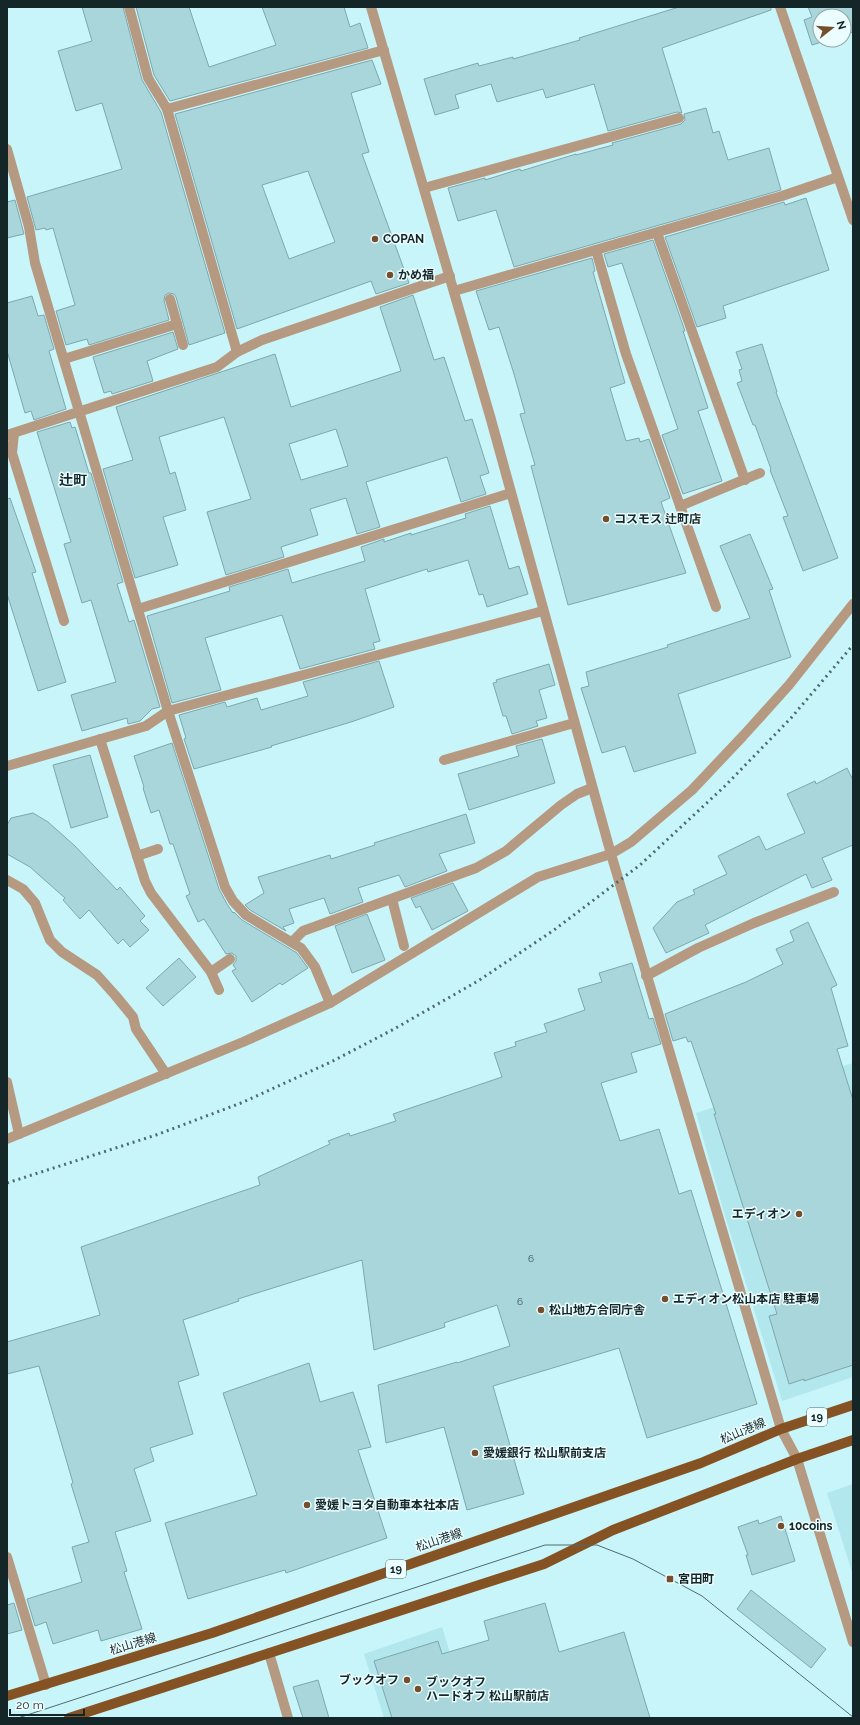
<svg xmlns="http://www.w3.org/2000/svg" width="860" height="1725" font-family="Raleway,'Noto Sans JP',sans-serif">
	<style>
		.built { fill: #b1e7ed }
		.building { fill: #a9d6db; stroke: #7da8ad; fill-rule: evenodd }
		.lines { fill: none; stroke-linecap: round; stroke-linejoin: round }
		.street { stroke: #b69981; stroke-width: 10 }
		.primary { stroke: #855323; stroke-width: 10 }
		.tram { stroke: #506b6e; stroke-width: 1 }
		.rail { stroke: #506b6e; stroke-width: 3; stroke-dasharray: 2 4; stroke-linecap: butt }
		.poi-dot { fill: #754e2b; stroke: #ebfdff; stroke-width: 1.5 }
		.labels { text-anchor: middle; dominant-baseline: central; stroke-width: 3; stroke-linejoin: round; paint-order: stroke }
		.number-label { font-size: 10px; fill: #395255 }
		.shield { fill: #ebfdff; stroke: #546668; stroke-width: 1 }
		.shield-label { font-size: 11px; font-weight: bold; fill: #142628 }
		.poi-label { font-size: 12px; font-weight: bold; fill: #142628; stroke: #ebfdff; text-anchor: start }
		.street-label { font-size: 12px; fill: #142628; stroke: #ebfdff }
		.quarter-label { font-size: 14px; font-weight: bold; fill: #142628; stroke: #ebfdff }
	</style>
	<rect width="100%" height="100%" fill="#c8f5fa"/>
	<g class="built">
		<path d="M 853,1063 L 853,1377 L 782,1401 L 725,1216 L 696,1113 Z"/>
		<path d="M 853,1484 L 853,1575 L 827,1493 Z"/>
		<path d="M 442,1627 L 470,1718 L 384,1718 L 364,1654 Z"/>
	</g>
	<g class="building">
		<path d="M 82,7 L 123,7 L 142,80 L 161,112 L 225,333 L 189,345 L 176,297 L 174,294 L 169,293 L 165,295 L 164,300 L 169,320 L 89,345 L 87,339 L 66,345 L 56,311 L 75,305 L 53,228 L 46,230 L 45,228 L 36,230 L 27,197 L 122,169 L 102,103 L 76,111 L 58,51 L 92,41 Z"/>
		<path d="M 136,7 L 189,7 L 209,67 L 276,45 L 262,7 L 344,7 L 350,27 L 360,23 L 368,48 L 170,101 L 154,75 Z"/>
		<path d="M 679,7 L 771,7 L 771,10 L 662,48 L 682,113 L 677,112 L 608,131 L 594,84 L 546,98 L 543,89 L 497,102 L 491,84 L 455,95 L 459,108 L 435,115 L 424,79 L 478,63 L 479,66 L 513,57 L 513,59 L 580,40 L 579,38 Z"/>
		<path d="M 808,7 L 853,7 L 853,32 L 844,35 L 844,16 L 820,16 L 820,40 L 828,40 L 812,45 L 804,20 L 812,17 Z"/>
		<path d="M 372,60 L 381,84 L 351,93 L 369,152 L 362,154 L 409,283 L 376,294 L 371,281 L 237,329 L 175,114 ZM 308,171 L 335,242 L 289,259 L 262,185 Z"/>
		<path d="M 706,108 L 713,133 L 719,131 L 728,160 L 769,148 L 781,190 L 514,267 L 496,210 L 458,221 L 448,188 L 485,178 L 485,180 L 520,169 L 521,171 L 576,154 L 576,155 L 613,145 L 612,143 L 681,124 L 685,120 L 684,114 Z"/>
		<path d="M 806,198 L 829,270 L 723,306 L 726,318 L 697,327 L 665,237 L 784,202 L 785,205 Z"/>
		<path d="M 15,200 L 24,234 L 7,238 L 7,202 Z"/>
		<path d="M 653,240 L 685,331 L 683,331 L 708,408 L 698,411 L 722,481 L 683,494 L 662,435 L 678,429 L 622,263 L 608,267 L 604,254 Z"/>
		<path d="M 592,258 L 595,271 L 593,272 L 625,383 L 610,388 L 626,441 L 639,438 L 640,442 L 649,439 L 670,498 L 661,502 L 686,573 L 568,605 L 531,466 L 535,465 L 520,414 L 525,413 L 514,374 L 499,327 L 489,330 L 476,291 Z"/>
		<path d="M 413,295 L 434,360 L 444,357 L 465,421 L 472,419 L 489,473 L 480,476 L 486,494 L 461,502 L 447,457 L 366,482 L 380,527 L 357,534 L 346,498 L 310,509 L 318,535 L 281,547 L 284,557 L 226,575 L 207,512 L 251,499 L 224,417 L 159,437 L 170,474 L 175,472 L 186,510 L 163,517 L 178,565 L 135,578 L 103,469 L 133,460 L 116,407 L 275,354 L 291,407 L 401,371 L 380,307 ZM 336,429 L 348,466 L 301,480 L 289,444 Z"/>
		<path d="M 32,296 L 38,316 L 44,315 L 54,349 L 49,351 L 66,409 L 34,420 L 31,411 L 25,413 L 7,351 L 7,303 Z"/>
		<path d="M 173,332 L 178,349 L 147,361 L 153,381 L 112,394 L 111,391 L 104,393 L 93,357 Z"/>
		<path d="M 762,344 L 777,392 L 776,392 L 838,558 L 803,571 L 783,517 L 788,516 L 770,470 L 771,469 L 755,425 L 753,425 L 737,383 L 742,381 L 739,370 L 742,369 L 736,352 Z"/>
		<path d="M 70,422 L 72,428 L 75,427 L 89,473 L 91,473 L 123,582 L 117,584 L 129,622 L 134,620 L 160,707 L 152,709 L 140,721 L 128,724 L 127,718 L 82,731 L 71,695 L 116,682 L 91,600 L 82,603 L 64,544 L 71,542 L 37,432 Z"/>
		<path d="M 10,498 L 36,572 L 32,573 L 66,682 L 38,691 L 7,594 L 7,499 Z"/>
		<path d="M 490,506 L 509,569 L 519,566 L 528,594 L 487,607 L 483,594 L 479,595 L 468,560 L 428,572 L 427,569 L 365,589 L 380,641 L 373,643 L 375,649 L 300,669 L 282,615 L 205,638 L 221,690 L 172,703 L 147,616 L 230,591 L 229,587 L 288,569 L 292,583 L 365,561 L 361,547 L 384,539 L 384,542 L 411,533 L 411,535 L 466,518 L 465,514 Z"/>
		<path d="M 750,534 L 773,589 L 769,590 L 791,657 L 678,694 L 696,753 L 634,772 L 625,746 L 602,753 L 581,688 L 589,686 L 586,672 L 668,647 L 667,645 L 750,618 L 720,546 Z"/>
		<path d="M 379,661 L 394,707 L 351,722 L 271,746 L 272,747 L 194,769 L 184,739 L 186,738 L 179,715 L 225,702 L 227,707 L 257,698 L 261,710 L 308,696 L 303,682 Z"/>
		<path d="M 549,664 L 555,685 L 539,690 L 547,718 L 536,721 L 538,726 L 512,734 L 506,716 L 503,716 L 493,683 L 497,682 L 496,680 Z"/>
		<path d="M 542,739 L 555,783 L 469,810 L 458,774 L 519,756 L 516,746 Z"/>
		<path d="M 172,743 L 219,889 L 227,904 L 233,913 L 234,912 L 242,920 L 297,953 L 308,968 L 282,985 L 280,983 L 252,1002 L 232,971 L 236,969 L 233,965 L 236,961 L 236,956 L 232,953 L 226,954 L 204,919 L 198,922 L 186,896 L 190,894 L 173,844 L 170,844 L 159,810 L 151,813 L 143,788 L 144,787 L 134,756 Z"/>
		<path d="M 90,755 L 108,817 L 71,828 L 53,765 Z"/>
		<path d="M 847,768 L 853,780 L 853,845 L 822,858 L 832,880 L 812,888 L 806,874 L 705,925 L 709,933 L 666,953 L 653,928 L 677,902 L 695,894 L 693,890 L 727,874 L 718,856 L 759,836 L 766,850 L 805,833 L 787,794 L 815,781 L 816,784 Z"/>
		<path d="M 33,813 L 48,822 L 75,846 L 117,890 L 120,887 L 145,916 L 140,921 L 149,930 L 130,947 L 123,939 L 118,944 L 89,910 L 80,919 L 63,900 L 65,898 L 30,867 L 7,854 L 7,825 L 11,818 Z"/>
		<path d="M 466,814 L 475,843 L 439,854 L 447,871 L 405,887 L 399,875 L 358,888 L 363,902 L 330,914 L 324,898 L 289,909 L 294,923 L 283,927 L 286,931 L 250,910 L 245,905 L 264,893 L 258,877 L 330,855 L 331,859 L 375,845 L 374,843 Z"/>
		<path d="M 453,883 L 468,911 L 432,930 L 420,906 L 416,908 L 411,898 Z"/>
		<path d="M 367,914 L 385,960 L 352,973 L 335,926 Z"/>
		<path d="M 808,922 L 837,985 L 831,988 L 848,1046 L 837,1049 L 853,1100 L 853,1365 L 804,1381 L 804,1379 L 789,1384 L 769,1316 L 777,1314 L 714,1114 L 716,1114 L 691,1041 L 688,1042 L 686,1037 L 673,1041 L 665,1014 L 746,982 L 783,964 L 776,949 L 794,941 L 790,931 Z"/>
		<path d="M 179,958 L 196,977 L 163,1006 L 146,988 Z"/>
		<path d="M 632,963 L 649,1019 L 653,1018 L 661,1044 L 631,1053 L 637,1072 L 601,1083 L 620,1141 L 659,1129 L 679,1194 L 691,1190 L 757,1404 L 647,1438 L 619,1348 L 493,1386 L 524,1494 L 467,1510 L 444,1427 L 386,1443 L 378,1385 L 457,1362 L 457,1363 L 510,1346 L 497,1305 L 444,1323 L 445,1327 L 374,1350 L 362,1260 L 238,1299 L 239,1301 L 183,1320 L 199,1375 L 178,1382 L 193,1434 L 150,1448 L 154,1461 L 134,1469 L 151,1521 L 115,1532 L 127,1571 L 124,1572 L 142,1629 L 101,1641 L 98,1630 L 53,1644 L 46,1622 L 35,1626 L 27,1599 L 82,1582 L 72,1547 L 89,1542 L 71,1484 L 73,1483 L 39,1366 L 7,1374 L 7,1342 L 100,1315 L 81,1247 L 260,1185 L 258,1177 L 330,1144 L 328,1141 L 349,1133 L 350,1136 L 396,1121 L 393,1114 L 502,1077 L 494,1053 L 516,1046 L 515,1042 L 547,1032 L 544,1024 L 585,1010 L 578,989 L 602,982 L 599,973 Z"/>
		<path d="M 309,1363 L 320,1402 L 353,1392 L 371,1447 L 358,1450 L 387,1538 L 286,1573 L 285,1570 L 188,1599 L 165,1523 L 257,1495 L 223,1393 Z"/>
		<path d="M 781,1516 L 795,1561 L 752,1575 L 746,1555 L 748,1555 L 738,1527 L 758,1520 L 759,1524 Z"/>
		<path d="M 751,1590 L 826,1649 L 811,1668 L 737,1609 Z"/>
		<path d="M 14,1603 L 22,1630 L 7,1634 L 7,1605 Z"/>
		<path d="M 545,1603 L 559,1652 L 624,1632 L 650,1718 L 392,1718 L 374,1661 L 438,1641 L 442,1654 L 489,1640 L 484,1621 Z"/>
		<path d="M 318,1680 L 329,1718 L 303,1718 L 293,1687 Z"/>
	</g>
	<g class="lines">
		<g class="street">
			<path d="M 129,7 L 148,78 L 167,109 L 237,352"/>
			<path d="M 371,7 L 490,416 L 611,854 L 781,1429 L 797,1459 L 853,1642"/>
			<path d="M 780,7 L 853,220"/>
			<path d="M 167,109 L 384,50"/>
			<path d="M 7,149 L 29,227 L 35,263 L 168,711 L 225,887 L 233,901 L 246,915 L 301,948 L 315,967 L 330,1003"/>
			<path d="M 424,188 L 679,118"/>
			<path d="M 657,233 L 745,480"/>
			<path d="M 596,250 L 626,354 L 716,607"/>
			<path d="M 454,291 L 782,196 L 838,177"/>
			<path d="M 170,299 L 183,345"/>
			<path d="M 64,359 L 177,324"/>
			<path d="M 14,433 L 12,453 L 64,621"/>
			<path d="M 7,435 L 217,367 L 237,352 L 262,340 L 450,276"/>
			<path d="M 680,506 L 760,473"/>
			<path d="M 138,609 L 511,493"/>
			<path d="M 100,739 L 145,881 L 151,893 L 211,972 L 219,990"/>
			<path d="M 444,760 L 574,723"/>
			<path d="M 7,766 L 146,726 L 168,711 L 543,611"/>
			<path d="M 137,856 L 158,849"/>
			<path d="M 7,880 L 23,889 L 35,903 L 50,940 L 62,952 L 97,975 L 115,995 L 133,1017 L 136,1029 L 166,1074"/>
			<path d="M 392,899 L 404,946"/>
			<path d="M 292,942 L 303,931 L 476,868 L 506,851 L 561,805 L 577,794 L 592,788"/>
			<path d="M 211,972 L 230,959"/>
			<path d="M 646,976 L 698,948 L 754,923 L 834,892"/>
			<path d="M 7,1082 L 19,1134"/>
			<path d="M 7,1139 L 243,1042 L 330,1003 L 538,877 L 611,854 L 631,842 L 692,790 L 743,736 L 789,685 L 853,604"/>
			<path d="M 7,1557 L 46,1685"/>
			<path d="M 269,1653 L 288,1718"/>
		</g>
		<g class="primary">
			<path d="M 7,1696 L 212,1633 L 701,1463 L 781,1429 L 853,1405"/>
			<path d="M 69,1718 L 544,1564 L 613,1530 L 797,1459 L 853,1440"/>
		</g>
		<path class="tram" d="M 18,1718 L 545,1545 L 597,1545 L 633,1559 L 702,1596 L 853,1717"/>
		<path class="rail" d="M 7,1183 L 156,1135 L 241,1103 L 331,1062 L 394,1029 L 478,981 L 554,930 L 640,865 L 725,786 L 791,718 L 853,645"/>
	</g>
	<g class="poi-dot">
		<circle cx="375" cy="239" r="4"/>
		<circle cx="390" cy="275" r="4"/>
		<circle cx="606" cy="519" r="4"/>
		<circle cx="799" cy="1214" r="4"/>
		<circle cx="665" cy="1299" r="4"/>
		<circle cx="541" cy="1310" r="4"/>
		<circle cx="475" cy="1453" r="4"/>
		<circle cx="307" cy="1505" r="4"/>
		<circle cx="781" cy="1526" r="4"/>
		<rect x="666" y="1575" width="8" height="8" rx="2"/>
		<circle cx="407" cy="1680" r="4"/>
		<circle cx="418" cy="1689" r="4"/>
	</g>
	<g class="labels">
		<g class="number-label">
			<text x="531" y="1258">6</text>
			<text x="520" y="1301">6</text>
		</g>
		<g class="shield">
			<rect x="807" y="1408" width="20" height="18" rx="3"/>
			<rect x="386" y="1560" width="20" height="18" rx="3"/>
		</g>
		<g class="shield-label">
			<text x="817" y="1417">19</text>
			<text x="396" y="1569">19</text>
		</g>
		<g class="poi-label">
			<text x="383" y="239">COPAN</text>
			<text x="398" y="275">かめ福</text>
			<text x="614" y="519">コスモス 辻町店</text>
			<text x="791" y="1214" text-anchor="end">エディオン</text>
			<text x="673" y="1299">エディオン松山本店 駐車場</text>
			<text x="549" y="1310">松山地方合同庁舎</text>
			<text x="483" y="1453">愛媛銀行 松山駅前支店</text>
			<text x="315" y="1505">愛媛トヨタ自動車本社本店</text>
			<text x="789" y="1526">10coins</text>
			<text x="678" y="1579">宮田町</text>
			<text x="399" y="1680" text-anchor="end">ブックオフ</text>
			<text x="426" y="1682">ブックオフ<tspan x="426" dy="14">ハードオフ 松山駅前店</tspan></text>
		</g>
		<g class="street-label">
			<text transform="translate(743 1431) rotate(-23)">松山港線</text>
			<text transform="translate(439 1540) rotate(-19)">松山港線</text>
			<text transform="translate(133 1644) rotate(-17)">松山港線</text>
		</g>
		<g class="quarter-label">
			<text x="73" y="480">辻町</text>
		</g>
	</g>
	<rect width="860" height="1725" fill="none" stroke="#142628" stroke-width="16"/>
	<g transform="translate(832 28) rotate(73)"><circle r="19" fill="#ebfdff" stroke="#95a7a9"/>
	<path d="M0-3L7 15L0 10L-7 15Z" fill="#754e2b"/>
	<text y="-6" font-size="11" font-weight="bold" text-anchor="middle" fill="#142628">N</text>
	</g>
	<path d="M10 1709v6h74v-6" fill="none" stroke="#142628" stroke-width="2"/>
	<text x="16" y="1709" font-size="12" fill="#142628" stroke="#ebfdff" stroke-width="3" paint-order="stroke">20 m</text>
</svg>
